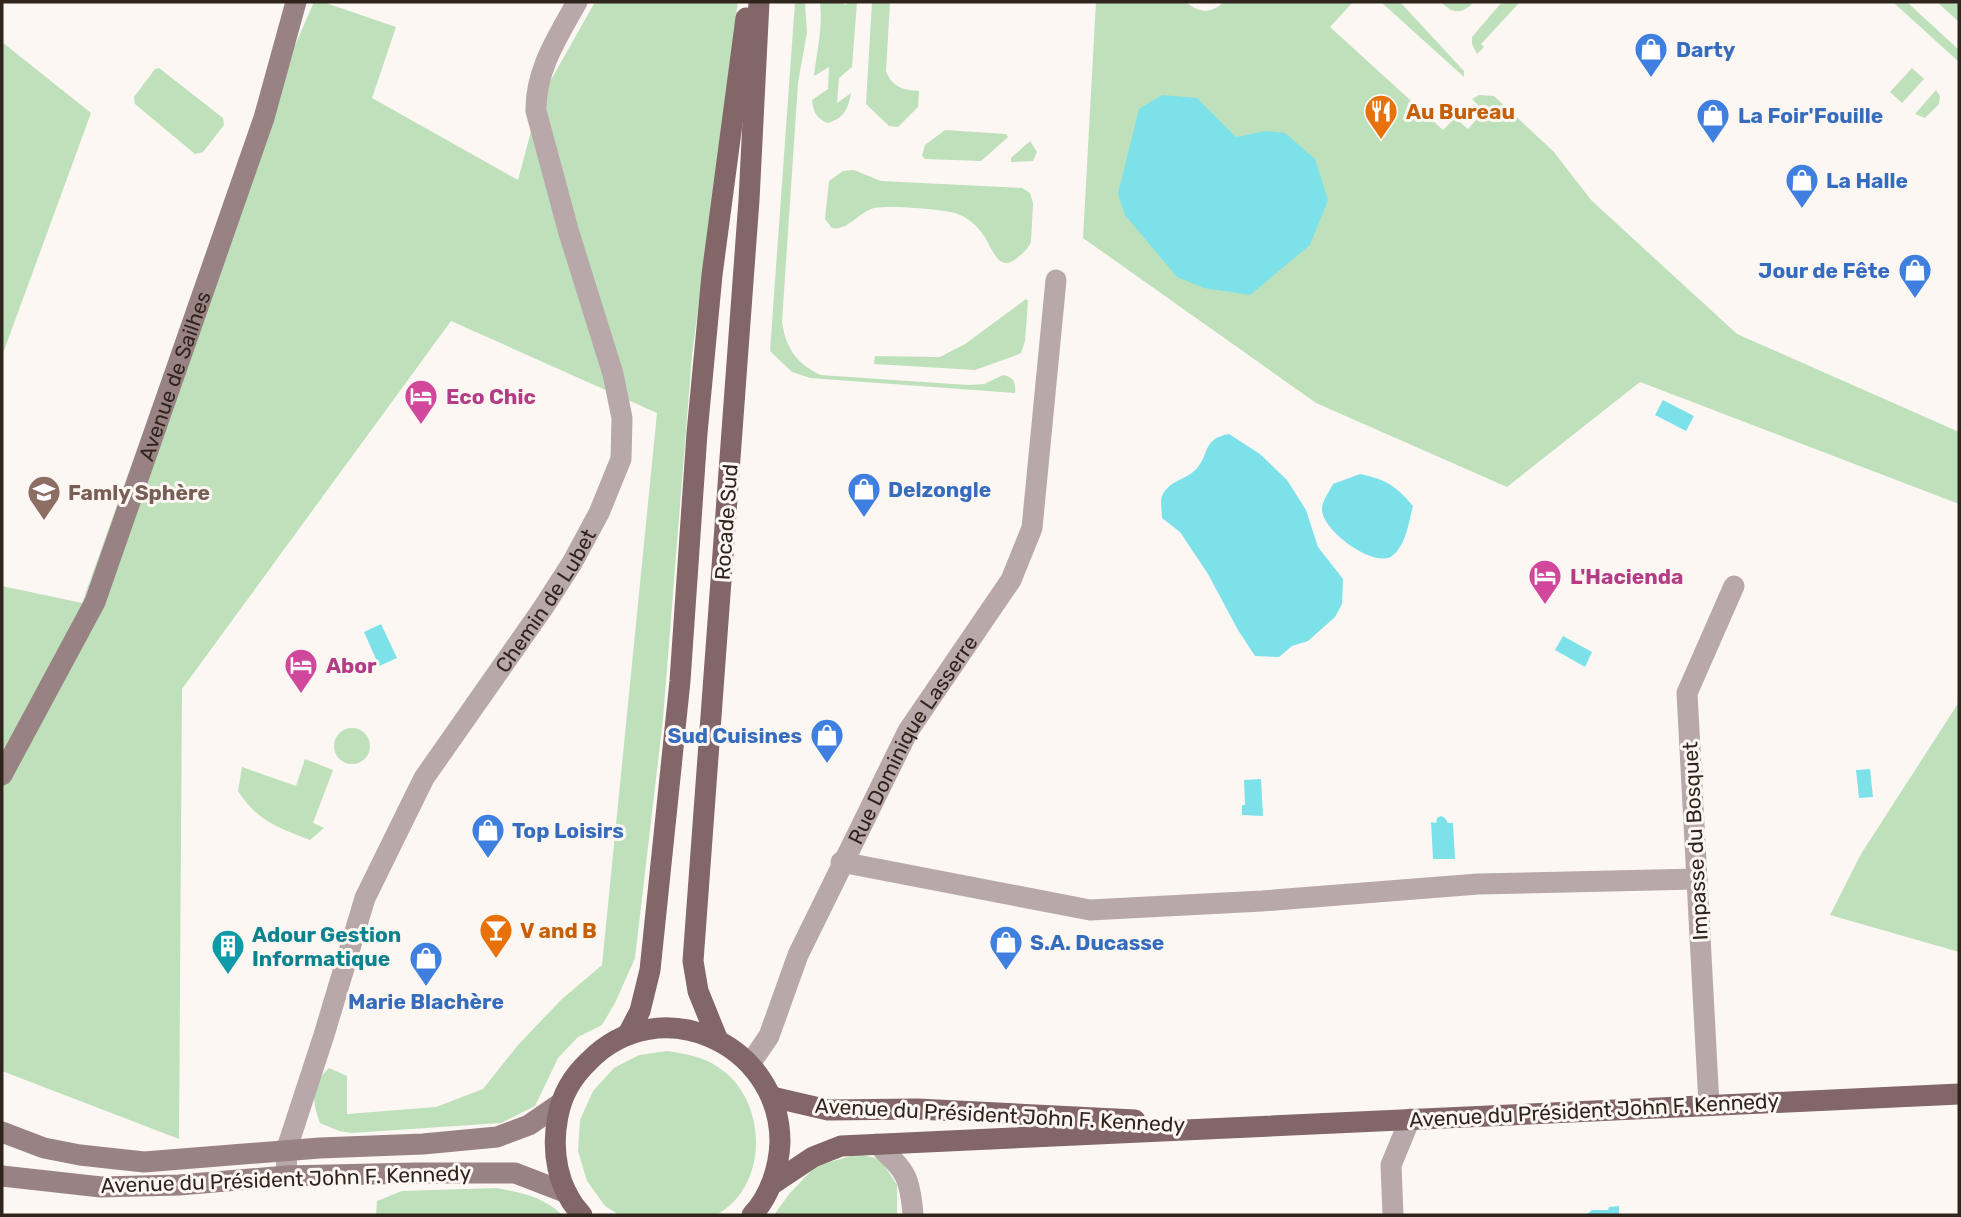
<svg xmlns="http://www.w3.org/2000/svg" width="1961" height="1217" font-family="Rubik,sans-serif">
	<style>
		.green { fill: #bee0bb }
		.water { fill: #7de1ea }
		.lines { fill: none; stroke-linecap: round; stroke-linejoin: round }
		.street { stroke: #b9a8a9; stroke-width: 21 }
		.secondary { stroke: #998283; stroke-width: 21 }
		.primary { stroke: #826668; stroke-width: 21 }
		.labels { text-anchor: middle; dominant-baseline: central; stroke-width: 6; stroke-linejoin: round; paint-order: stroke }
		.shop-label { font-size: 21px; font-weight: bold; fill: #366cbe; stroke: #fdf7f3; text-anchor: start }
		.food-label { font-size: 21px; font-weight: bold; fill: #c56008; stroke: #fdf7f3; text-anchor: start }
		.street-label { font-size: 21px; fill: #30251d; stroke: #fdf7f3 }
		.hotel-label { font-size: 21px; font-weight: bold; fill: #b23c85; stroke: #fdf7f3; text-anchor: start }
		.education-label { font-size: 21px; font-weight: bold; fill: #785e54; stroke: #fdf7f3; text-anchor: start }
		.culture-label { font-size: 21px; font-weight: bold; fill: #0d838f; stroke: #fdf7f3; text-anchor: start }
	</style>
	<rect width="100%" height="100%" fill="#fdf7f3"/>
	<g class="green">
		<path d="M 314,2 L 323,2 L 396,27 L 372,98 L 518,180 L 539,101 L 595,2 L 738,2 L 692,355 L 663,719 L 635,958 L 615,1003 L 602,1025 L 578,1037 L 558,1058 L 535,1106 L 501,1123 L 352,1133 L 339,1131 L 320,1123 C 312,1100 310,1086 329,1068 L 347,1076 L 347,1114 L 436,1107 L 483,1089 L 518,1045 L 562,999 L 602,965 L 657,413 L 451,321 L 182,689 L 179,1139 L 2,1071 L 2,586 L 82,603 L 222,211 Z"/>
		<path d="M 795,2 L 805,2 L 807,32 L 798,83 L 782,322 C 786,349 797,364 821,375 L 968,385 L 984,384 L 1003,375 C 1014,377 1016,383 1015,393 L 810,378 L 792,372 L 770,351 Z"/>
		<path d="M 820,2 L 844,2 L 844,5 L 850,2 L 857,2 L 852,67 L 839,78 L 837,103 L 851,93 C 848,109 844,119 827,123 C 816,118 813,111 812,100 L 828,89 L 829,67 L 814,76 C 817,50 823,28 820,2 Z"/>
		<path d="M 872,2 L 890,2 L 886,71 C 892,87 903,90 919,91 L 918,107 L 898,127 L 889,126 L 866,104 Z"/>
		<path d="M 1096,2 L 1186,2 C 1199,13 1211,14 1224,2 L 1353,2 L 1330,27 L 1443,130 L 1455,118 L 1468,129 L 1484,111 L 1472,99 L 1479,95 L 1494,96 L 1554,152 L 1591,200 L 1737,334 L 1959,432 L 1959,504 L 1640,382 L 1507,487 L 1316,403 L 1083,238 Z"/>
		<path d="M 1381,2 L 1400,2 L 1464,71 L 1464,77 Z"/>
		<path d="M 1441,2 L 1469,2 L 1472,4 C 1460,15 1452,13 1441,2 Z"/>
		<path d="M 1502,2 L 1520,2 L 1481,44 L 1484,47 L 1477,54 L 1472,44 L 1472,37 Z"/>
		<path d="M 1893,2 L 1907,2 L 1959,50 L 1959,62 Z"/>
		<path d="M 1937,2 L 1959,2 L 1959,22 Z"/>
		<path d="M 2,42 L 91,113 L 2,356 Z"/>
		<path d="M 159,68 L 223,118 L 224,125 L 203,152 L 195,154 L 135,104 L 134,97 L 155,69 Z"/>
		<path d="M 1912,68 L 1924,79 L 1902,103 L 1890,92 Z"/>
		<path d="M 1936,90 L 1940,96 L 1939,104 L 1925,118 L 1915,114 Z"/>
		<path d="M 945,130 L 1006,134 L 1008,137 L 981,161 L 925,159 L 922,156 L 925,145 Z"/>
		<path d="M 1030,141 L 1037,152 L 1033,161 L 1011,162 L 1011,158 Z"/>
		<path d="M 854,170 L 881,181 L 1022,188 L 1030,193 L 1033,203 L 1031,242 C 1028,249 1023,253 1017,258 C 999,274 992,248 984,236 C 979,228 970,219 960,215 C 950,209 885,205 874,208 C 859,212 848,231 832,228 L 825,219 L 829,181 L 843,171 Z"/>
		<path d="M 1026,299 L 1028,301 L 1025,341 L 1021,353 L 1017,355 L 975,370 L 874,364 L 875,356 L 940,357 L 965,344 Z"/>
		<path d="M 1959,702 L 1959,952 L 1830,915 L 1861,854 Z"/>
		<circle cx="352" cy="746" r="18"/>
		<path d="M 305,759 L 333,770 L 313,823 L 324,828 L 310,840 C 278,827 258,822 238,791 L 242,767 L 296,786 Z"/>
		<path d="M 667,1051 C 685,1054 702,1056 718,1067 C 768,1099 770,1186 716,1215 L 619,1215 L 605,1206 L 587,1181 L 578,1151 L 580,1120 L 593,1091 L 614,1068 L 639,1055 Z"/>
		<path d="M 858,1154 L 880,1159 L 897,1185 L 897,1215 L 774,1215 L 790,1193 L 816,1166 Z"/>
		<path d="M 496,1188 C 519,1192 545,1197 562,1215 L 376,1215 L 377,1201 L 402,1191 Z"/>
	</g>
	<g class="water">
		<path d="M 1162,95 L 1197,98 L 1236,137 L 1266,131 L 1285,133 L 1315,159 L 1328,200 L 1310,245 L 1250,295 L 1204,288 L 1177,277 L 1125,215 L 1118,194 L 1139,109 Z"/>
		<path d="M 1663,400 L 1694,416 L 1686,431 L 1655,415 Z"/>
		<path d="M 1229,434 L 1260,454 L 1287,480 L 1306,510 L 1318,547 L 1343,579 L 1342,604 L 1335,617 L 1308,641 L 1292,646 L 1279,657 L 1255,656 L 1238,630 L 1208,574 L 1180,532 L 1162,518 C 1162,512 1160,501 1162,496 C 1168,482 1183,480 1193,472 C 1211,457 1200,439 1229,434 Z"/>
		<path d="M 1360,474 C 1387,480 1395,485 1413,506 C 1409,521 1406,546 1392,556 C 1374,569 1321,530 1322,509 C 1322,501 1329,492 1333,484 Z"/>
		<path d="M 381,624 L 397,658 L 377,667 L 373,660 L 376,659 L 364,632 Z"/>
		<path d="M 1563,636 L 1592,652 L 1585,667 L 1555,650 Z"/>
		<path d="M 1870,769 L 1873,797 L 1859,798 L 1856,770 Z"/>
		<path d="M 1261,779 L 1263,816 L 1242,815 L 1242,805 L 1245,805 L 1244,780 Z"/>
		<path d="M 1441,816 L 1445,818 L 1448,823 L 1453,823 L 1455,859 L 1433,859 L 1431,822 L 1436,823 L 1437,818 Z"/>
		<path d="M 1619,1206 L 1619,1215 L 1586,1215 L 1592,1210 L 1608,1210 L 1609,1207 Z"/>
	</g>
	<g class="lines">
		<g class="street">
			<path d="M 841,862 L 1090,910 L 1262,901 L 1478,884 L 1697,879"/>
			<path id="s1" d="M 750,1064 L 769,1036 L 798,955 L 908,731 L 1011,580 L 1032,528 L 1056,280"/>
			<path d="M 1709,1105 L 1687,693 L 1734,586"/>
			<path d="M 877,1144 C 905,1171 910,1175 913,1215"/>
			<path id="s2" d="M 287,1176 L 286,1151 L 324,1035 L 365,898 L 424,778 L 543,608 L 572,563 L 599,513 L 621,459 L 622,418 L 613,374 L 569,233 L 536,111 C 535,71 558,36 577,2"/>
			<path d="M 1393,1215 L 1391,1165 L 1410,1119"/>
		</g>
		<g class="secondary">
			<path id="s3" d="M 2,775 L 95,602 L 264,118 L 296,2"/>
			<path d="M 2,1132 L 44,1148 L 80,1155 L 144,1162 L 320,1148 L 423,1144 L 497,1137 L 529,1125 L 561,1103"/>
			<path d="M 2,1176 L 101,1187 L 179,1185 L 287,1176 L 415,1173 L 515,1173 L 567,1193"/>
		</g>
		<g class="primary">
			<path d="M 628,1034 L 640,1011 L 650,970 L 680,681 L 697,433 L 712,275 L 746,18"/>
			<path d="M 717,1038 L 698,991 L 693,961 L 749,200 L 759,2"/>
			<path d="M 772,1097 L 828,1110 L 917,1109 L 1135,1120"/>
			<path d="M 771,1185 L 813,1157 L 841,1146 L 1959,1094"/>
			<path d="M 582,1215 C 557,1189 551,1150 558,1116 C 562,1094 573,1076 589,1061 C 659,989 780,1043 780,1142 C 779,1168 770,1196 752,1215"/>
		</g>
	</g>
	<defs>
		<symbol id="shop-pin" viewBox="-11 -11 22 30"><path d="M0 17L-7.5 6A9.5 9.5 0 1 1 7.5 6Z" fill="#3f7fe0" stroke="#fdf7f3"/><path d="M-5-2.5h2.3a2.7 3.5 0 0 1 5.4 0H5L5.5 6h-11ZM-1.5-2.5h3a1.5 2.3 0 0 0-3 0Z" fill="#fff"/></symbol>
		<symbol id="restaurant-pin" viewBox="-11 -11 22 30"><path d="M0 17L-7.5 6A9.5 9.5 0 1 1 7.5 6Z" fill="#e8710a" stroke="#fdf7f3"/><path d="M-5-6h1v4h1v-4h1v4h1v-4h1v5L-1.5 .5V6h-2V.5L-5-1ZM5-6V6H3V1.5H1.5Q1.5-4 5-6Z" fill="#fff"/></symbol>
		<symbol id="hotel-pin" viewBox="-11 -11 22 30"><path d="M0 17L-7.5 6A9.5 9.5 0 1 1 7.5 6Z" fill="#d1479c" stroke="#fdf7f3"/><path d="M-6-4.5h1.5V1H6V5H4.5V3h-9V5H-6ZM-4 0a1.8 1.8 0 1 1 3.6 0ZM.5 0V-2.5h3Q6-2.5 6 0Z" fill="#fff"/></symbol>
		<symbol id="school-pin" viewBox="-11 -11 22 30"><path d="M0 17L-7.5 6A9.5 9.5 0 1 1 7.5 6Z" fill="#8d6e63" stroke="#fdf7f3"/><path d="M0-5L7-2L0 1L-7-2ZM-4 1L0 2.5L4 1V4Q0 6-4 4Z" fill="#fff"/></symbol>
		<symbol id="bar-pin" viewBox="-11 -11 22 30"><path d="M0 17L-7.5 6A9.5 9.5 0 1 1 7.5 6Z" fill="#e8710a" stroke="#fdf7f3"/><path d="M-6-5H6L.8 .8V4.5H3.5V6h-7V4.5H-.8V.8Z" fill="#fff"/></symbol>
		<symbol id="building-pin" viewBox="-11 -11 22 30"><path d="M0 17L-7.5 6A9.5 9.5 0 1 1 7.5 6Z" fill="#0f9aa8" stroke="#fdf7f3"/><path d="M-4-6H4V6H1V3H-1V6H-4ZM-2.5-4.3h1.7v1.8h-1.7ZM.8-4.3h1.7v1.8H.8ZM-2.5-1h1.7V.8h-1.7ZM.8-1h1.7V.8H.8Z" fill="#fff"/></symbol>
	</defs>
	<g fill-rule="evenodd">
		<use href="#shop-pin" x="1632" y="30" width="38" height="52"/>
		<use href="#restaurant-pin" x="1362" y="92" width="38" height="52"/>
		<use href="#shop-pin" x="1694" y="96" width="38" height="52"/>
		<use href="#shop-pin" x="1783" y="161" width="38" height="52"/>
		<use href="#shop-pin" x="1896" y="251" width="38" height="52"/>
		<use href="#hotel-pin" x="402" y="377" width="38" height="52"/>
		<use href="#shop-pin" x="845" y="470" width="38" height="52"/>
		<use href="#school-pin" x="25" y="473" width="38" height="52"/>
		<use href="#hotel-pin" x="1526" y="557" width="38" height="52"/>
		<use href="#hotel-pin" x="282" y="646" width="38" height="52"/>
		<use href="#shop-pin" x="808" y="716" width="38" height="52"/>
		<use href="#shop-pin" x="469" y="811" width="38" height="52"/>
		<use href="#bar-pin" x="477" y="911" width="38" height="52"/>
		<use href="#shop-pin" x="987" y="923" width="38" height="52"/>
		<use href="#building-pin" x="209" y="927" width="38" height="52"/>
		<use href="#shop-pin" x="407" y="939" width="38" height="52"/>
	</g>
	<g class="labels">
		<g class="shop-label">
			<text x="1676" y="49">Darty</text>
			<text x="1738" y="115">La Foir'Fouille</text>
			<text x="1826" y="180">La Halle</text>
			<text x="1890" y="270" text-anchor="end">Jour de Fête</text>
			<text x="888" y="489">Delzongle</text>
			<text x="802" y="735" text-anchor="end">Sud Cuisines</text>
			<text x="512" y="830">Top Loisirs</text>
			<text x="1030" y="942">S.A. Ducasse</text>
			<text x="426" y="1001" text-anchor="middle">Marie Blachère</text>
		</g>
		<g class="food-label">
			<text x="1406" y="111">Au Bureau</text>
			<text x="520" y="930">V and B</text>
		</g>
		<g class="street-label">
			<text stroke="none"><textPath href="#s3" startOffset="436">Avenue de Sailhes</textPath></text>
			<text transform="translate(726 522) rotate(-86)">Rocade Sud</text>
			<text stroke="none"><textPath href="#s2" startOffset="639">Chemin de Lubet</textPath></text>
			<text stroke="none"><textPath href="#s1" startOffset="364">Rue Dominique Lasserre</textPath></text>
			<text transform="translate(1695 841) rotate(-93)">Impasse du Bosquet</text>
			<text transform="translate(1594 1110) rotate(-3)">Avenue du Président John F. Kennedy</text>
			<text transform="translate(1000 1115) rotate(3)">Avenue du Président John F. Kennedy</text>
			<text transform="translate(286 1179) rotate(-2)">Avenue du Président John F. Kennedy</text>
		</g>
		<g class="hotel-label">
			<text x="446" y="396">Eco Chic</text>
			<text x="1570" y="576">L'Hacienda</text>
			<text x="326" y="665">Abor</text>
		</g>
		<g class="education-label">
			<text x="68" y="492">Famly Sphère</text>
		</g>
		<g class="culture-label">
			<text x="252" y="934">Adour Gestion<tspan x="252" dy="24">Informatique</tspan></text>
		</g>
	</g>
	<rect width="1961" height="1217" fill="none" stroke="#30251d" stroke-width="7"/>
</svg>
